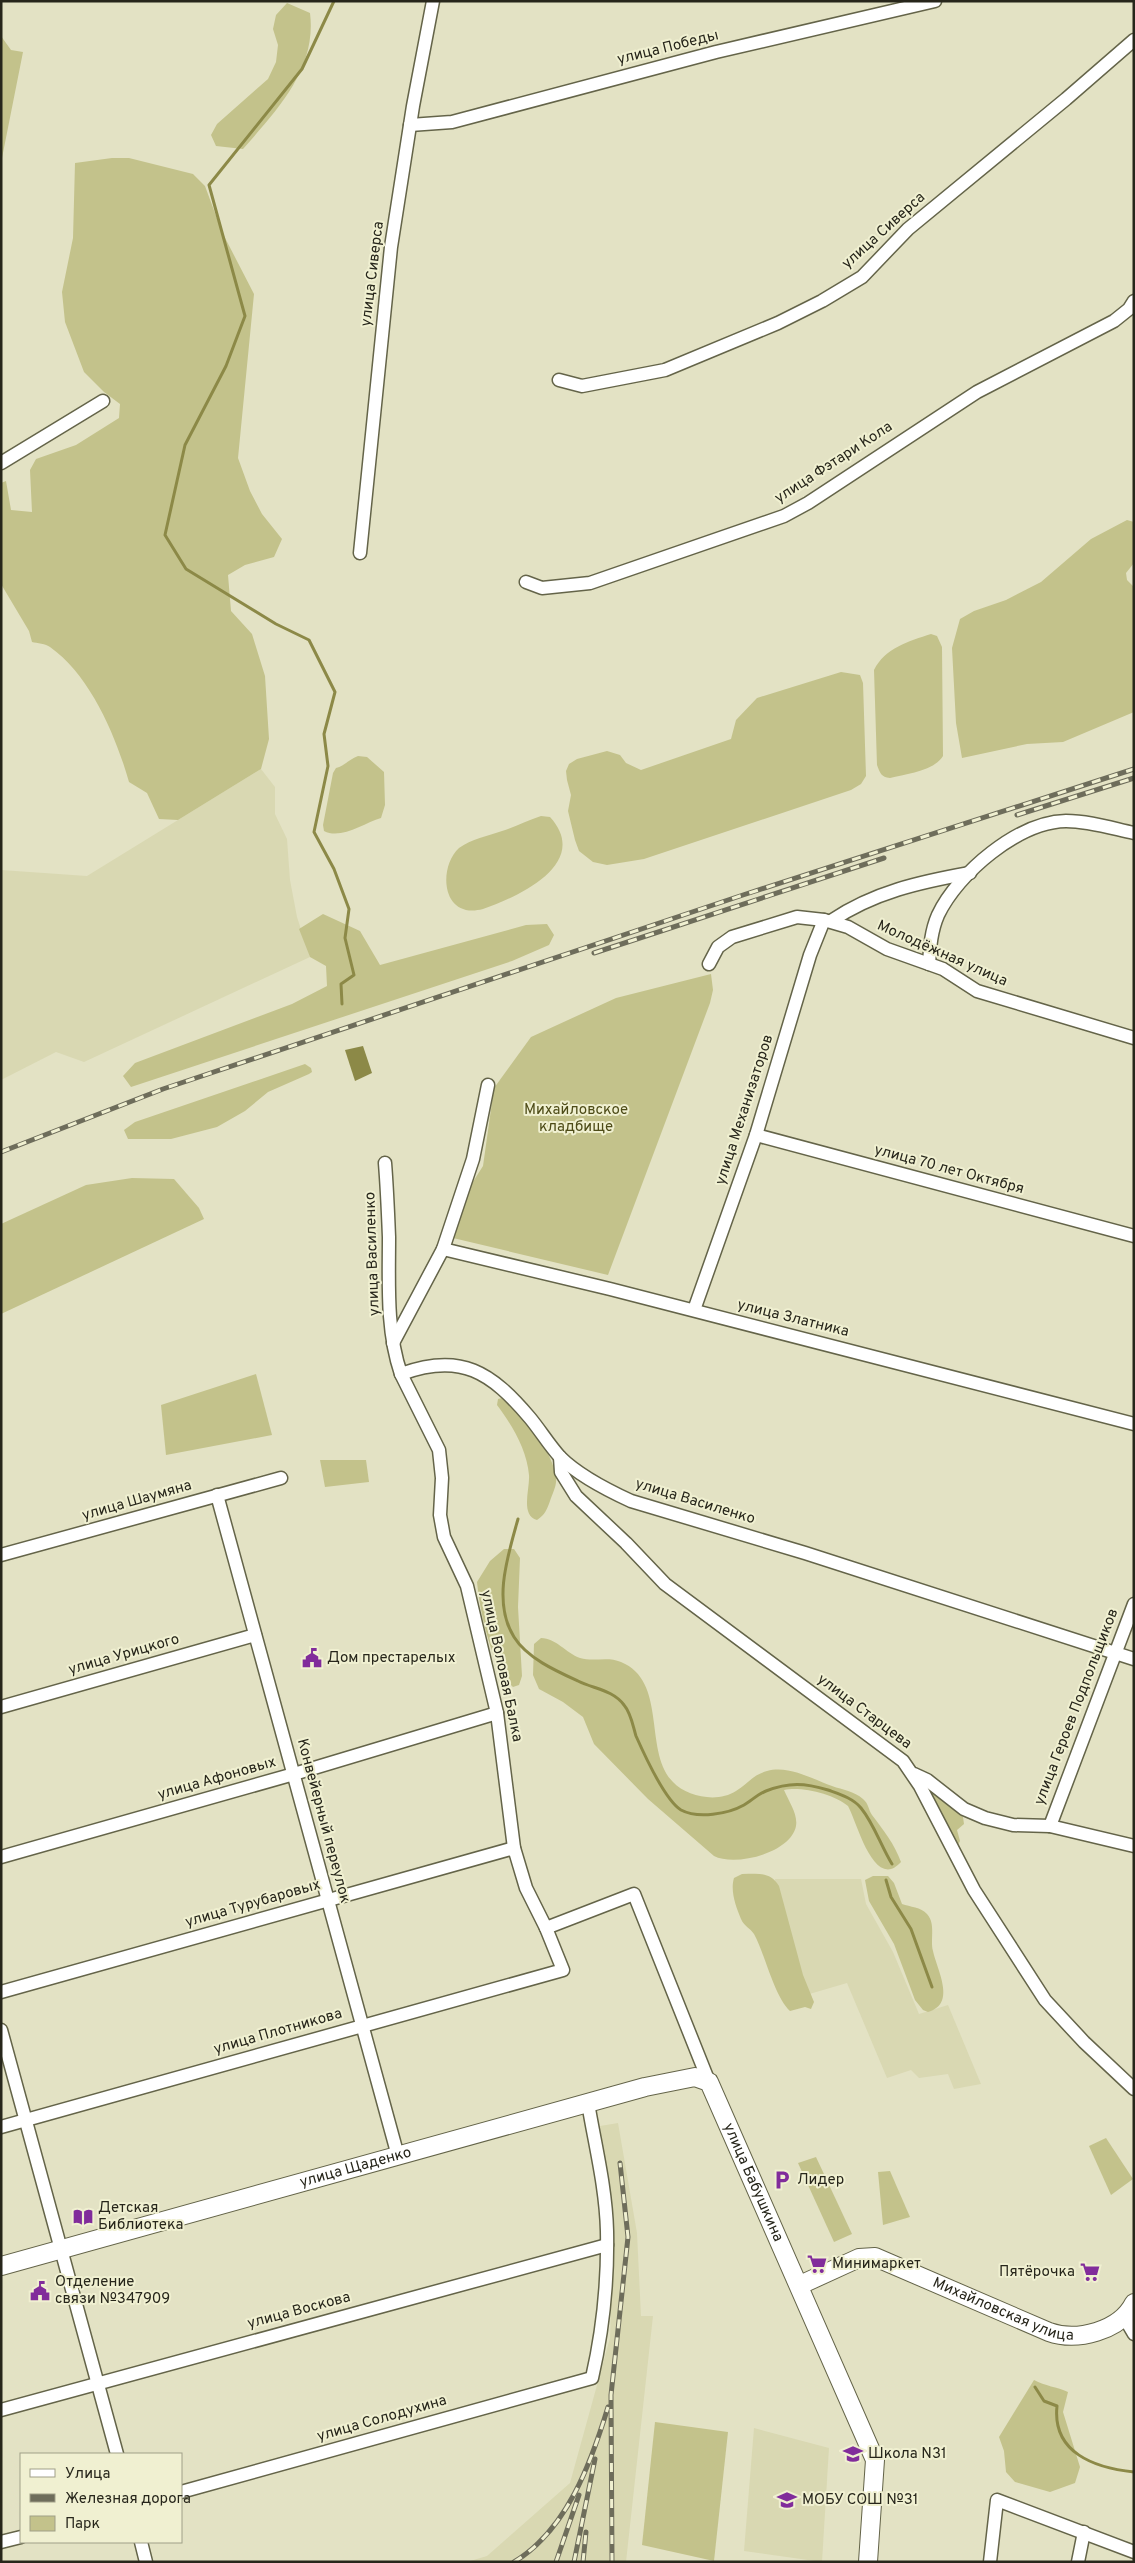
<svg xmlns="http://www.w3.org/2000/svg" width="1135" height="2563" font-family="Overpass,sans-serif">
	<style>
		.built { fill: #d9d8b2 }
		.green { fill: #c3c28b }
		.water { fill: #8c8947 }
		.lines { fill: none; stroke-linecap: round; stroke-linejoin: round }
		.stream { stroke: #8c8947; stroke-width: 3 }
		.street-casing { stroke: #646449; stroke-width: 15 }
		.secondary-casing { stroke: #646449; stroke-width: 20 }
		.street { stroke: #fff; stroke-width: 12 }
		.secondary { stroke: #fff; stroke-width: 18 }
		.rail-casing { stroke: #6e6d5b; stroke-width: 5 }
		.rail { stroke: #f0f0d1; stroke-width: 3; stroke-dasharray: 9; stroke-linecap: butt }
		.labels { text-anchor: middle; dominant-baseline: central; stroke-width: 4; stroke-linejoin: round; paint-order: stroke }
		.street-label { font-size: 15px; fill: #27261b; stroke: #f0f0d1 }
		.park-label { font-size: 15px; fill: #4d4b17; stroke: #f0f0d1 }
		.poi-label { font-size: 15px; fill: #27261b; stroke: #f0f0d1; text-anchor: start }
	</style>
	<rect width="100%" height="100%" fill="#e3e2c4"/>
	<g class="built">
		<path d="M 261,769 L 275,787 L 275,814 L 287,839 L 290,880 L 297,917 L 310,957 L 84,1062 L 56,1052 L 1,1080 L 1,870 L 87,876 Z"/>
		<path d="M 775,1879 L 861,1879 L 866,1904 L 893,1952 L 919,2014 L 948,2005 L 981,2084 L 954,2089 L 948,2074 L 919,2078 L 911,2070 L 887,2078 L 847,1983 L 806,1995 L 778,1911 Z"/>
		<path d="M 618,2123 L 637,2233 L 641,2316 L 653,2316 L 626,2562 L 467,2562 L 487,2556 L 570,2483 L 610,2338 L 613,2235 L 600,2126 Z"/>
		<path d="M 754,2428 L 829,2448 L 822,2562 L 744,2551 Z"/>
	</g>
	<g class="green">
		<path d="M 287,3 L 310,13 C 317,69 277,110 243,149 L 216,146 L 211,135 L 217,124 L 268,79 L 276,62 L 278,45 L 273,29 L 276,15 Z"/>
		<path d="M 1,36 L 11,50 L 23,52 L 1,163 Z"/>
		<path d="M 112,158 L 129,158 L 193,174 L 205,186 L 222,232 L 254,294 L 238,458 L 250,491 L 262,514 L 282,539 L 274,557 L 245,565 L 228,575 L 231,611 L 252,634 L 265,676 L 269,739 L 261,769 L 178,820 L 159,819 L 147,793 L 129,782 C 116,736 90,675 50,647 C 46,644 37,643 32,642 L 29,631 L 1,584 L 1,483 L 6,481 L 11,510 L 32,512 L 30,470 L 36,459 L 76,445 L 119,418 L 120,404 L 104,392 L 84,372 L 65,322 L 62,292 L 73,238 L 75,163 Z"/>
		<path d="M 1127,520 L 1134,522 L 1134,563 L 1126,573 L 1127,580 L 1134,587 L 1134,712 L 1063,742 L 1027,744 L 962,758 L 956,723 L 952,648 L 960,619 L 974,611 L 1006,600 L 1041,582 L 1091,539 Z"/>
		<path d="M 931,634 L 937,636 L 942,647 L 943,756 C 934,771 906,774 890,778 C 881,777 880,773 877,765 L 874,670 C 885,648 909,641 931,634 Z"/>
		<path d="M 841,672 L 860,675 L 863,683 L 866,776 L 861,784 L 851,790 L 644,859 L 607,865 L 593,862 L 579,851 L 575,840 L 568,811 L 571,795 L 567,780 L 566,771 L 569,764 L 577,759 L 607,751 L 620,755 L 626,763 L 641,770 L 731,739 L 736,720 L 757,698 Z"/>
		<path d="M 358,756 L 367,757 L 384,772 L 385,805 L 381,818 C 364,823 341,840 324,831 L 323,825 L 333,773 L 336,768 C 345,766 349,759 358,756 Z"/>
		<path d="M 541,816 L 550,817 C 592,863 518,897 483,909 C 441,920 438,867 459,848 C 471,839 488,836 502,831 C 515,827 528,820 541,816 Z"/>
		<path d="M 323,914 L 360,931 L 380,965 L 526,925 L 547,924 L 554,935 L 549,945 L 512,961 L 131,1087 L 123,1076 L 135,1063 L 292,1004 L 327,986 L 326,966 L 310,957 L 299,929 Z"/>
		<path d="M 711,974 L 713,990 L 710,1003 L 608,1275 L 453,1238 L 469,1188 L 483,1166 L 494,1088 L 531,1037 L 616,998 Z"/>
		<path d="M 305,1064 L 311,1068 L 312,1072 L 309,1074 L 268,1092 L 245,1111 L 217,1127 L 171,1139 L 128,1139 L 124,1130 L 135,1122 Z"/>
		<path d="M 132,1178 L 174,1179 L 199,1208 L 204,1219 L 1,1314 L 1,1224 L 86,1185 Z"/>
		<path d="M 256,1374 L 272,1435 L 166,1455 L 161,1405 Z"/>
		<path d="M 502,1398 C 523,1411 554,1454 556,1478 C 557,1486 552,1494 550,1501 C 547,1509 545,1515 537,1520 C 520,1515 530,1489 529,1475 C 527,1450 512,1425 497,1405 L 498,1399 Z"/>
		<path d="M 320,1460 L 366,1460 L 369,1482 L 325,1487 Z"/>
		<path d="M 504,1549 L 514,1549 L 520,1558 L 518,1607 L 522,1676 L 519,1685 L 513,1687 C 491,1666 480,1612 477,1582 L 490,1561 Z"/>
		<path d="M 541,1638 C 556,1638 566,1653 580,1658 C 594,1662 608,1656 621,1662 C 668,1681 643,1752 673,1782 C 687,1797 718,1803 736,1791 C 748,1784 752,1775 767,1771 C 789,1765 812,1779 832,1786 C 843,1790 854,1791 863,1799 C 869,1804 868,1809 872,1815 C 884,1831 894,1843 901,1862 C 874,1892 857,1822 848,1806 C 834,1794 801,1786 784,1790 C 789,1802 798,1814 796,1826 C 791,1853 735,1867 714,1856 L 648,1799 L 594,1744 L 583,1717 L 563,1702 L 539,1689 L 533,1675 L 534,1644 Z"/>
		<path d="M 928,1788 L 963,1817 L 964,1824 L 957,1830 L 960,1841 L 958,1845 L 956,1845 Z"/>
		<path d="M 742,1874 C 758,1874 770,1871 779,1886 L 803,1975 L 814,2002 L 811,2009 L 805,2007 L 790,2011 C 774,1996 765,1954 754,1934 C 750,1928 744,1926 741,1919 C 736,1907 730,1891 734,1878 Z"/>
		<path d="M 873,1876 L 888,1876 L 894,1883 L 902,1904 C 910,1907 921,1907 927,1914 C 936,1924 930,1939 933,1951 C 937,1970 957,2004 928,2012 L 923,2010 L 915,2000 L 894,1944 L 869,1901 L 865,1880 Z"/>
		<path d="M 1106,2138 L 1133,2179 L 1111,2195 L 1089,2146 Z"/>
		<path d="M 816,2157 L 852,2234 L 834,2242 L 798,2163 Z"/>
		<path d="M 890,2171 L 910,2217 L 883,2225 L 878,2172 Z"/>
		<path d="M 1034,2380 C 1045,2386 1057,2387 1068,2392 L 1063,2412 L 1080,2467 L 1075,2483 L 1050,2492 L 1015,2482 L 1006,2472 L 1004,2451 L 999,2437 Z"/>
		<path d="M 655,2422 L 728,2432 L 714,2561 L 642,2545 Z"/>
	</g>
	<path class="water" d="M 363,1046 L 372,1073 L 355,1081 L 345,1050 Z"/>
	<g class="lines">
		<g class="stream">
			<path d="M 334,1 L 302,69 L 209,185 L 245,316 L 226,366 L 185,445 L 165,535 L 186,569 L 276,624 L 309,640 L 335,692 L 324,734 L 328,766 L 314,832 L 334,869 L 349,909 L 345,938 L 354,975 L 341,984 L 342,1004"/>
			<path d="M 518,1519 C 508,1555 492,1602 514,1637 C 527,1658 556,1671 578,1681 C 594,1689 613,1690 624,1705 C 631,1713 633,1726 636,1736 C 644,1754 665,1800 681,1810 C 698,1819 728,1814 744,1805 C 751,1801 758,1794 766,1791 C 789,1782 805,1783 828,1790 C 839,1794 853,1798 861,1808 C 874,1824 881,1846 892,1864"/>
			<path d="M 886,1880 L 891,1897 L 911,1929 L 932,1987"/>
			<path d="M 1035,2387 L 1044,2401 L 1057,2406 C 1052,2453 1095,2468 1134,2472"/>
		</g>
		<defs>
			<g id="street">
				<path d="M 410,125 L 452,122 L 716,52 L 935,1"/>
				<path d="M 559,380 L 582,386 L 665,370 L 778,323 L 822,301 L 862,277 L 908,229 L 1066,99 L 1134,40"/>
				<path d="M 1,463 L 103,401"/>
				<path d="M 360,553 L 391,247 L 413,106 L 433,1"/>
				<path d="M 526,582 L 542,588 L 590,583 L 784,516 L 808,503 L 977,392 L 1114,321 L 1129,309 L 1134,301"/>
				<path d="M 831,921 C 874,892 920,882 970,873"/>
				<path d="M 709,964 L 718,947 L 732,937 L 797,917 L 824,920 L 848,927 L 887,949 L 943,969 L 977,991 L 1134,1038"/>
				<path d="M 929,964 C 930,947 931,931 938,915 C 958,873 1018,822 1066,821 C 1089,821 1111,828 1134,833"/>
				<path d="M 756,1135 L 1134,1236"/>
				<path d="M 385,1163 C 387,1188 388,1212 389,1237 C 389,1283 386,1330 401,1374 C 461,1352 491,1372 530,1418 C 540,1430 549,1445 560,1457 C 579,1476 607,1490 631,1501 L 805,1553 L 1134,1659"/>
				<path d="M 443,1249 L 610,1289 L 1134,1424"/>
				<path d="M 694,1310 L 756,1135 L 810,955 L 824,920"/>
				<path d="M 393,1343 L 443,1249 L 473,1159 L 488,1085"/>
				<path d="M 560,1457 L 561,1472 L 576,1496 L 626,1543 L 665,1584 L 903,1761 L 920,1786 L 974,1890 L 1045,2000 L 1084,2042 L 1134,2089"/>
				<path d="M 217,1495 L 398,2156"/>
				<path d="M 1,1555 L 281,1478"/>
				<path d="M 1,1707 L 255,1635"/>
				<path d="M 914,1774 L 927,1780 L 964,1809 L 985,1818 L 1013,1825 L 1050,1826 L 1134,1846"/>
				<path d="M 1050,1826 L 1134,1604"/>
				<path d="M 1,1857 L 294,1774 L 497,1713"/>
				<path d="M 546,1928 L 634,1894 L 709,2082"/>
				<path d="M 1,1992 L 514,1848"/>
				<path d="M 1,2030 L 117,2454"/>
				<path d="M 1,2127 L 563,1970 L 546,1928 L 526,1888 L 514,1848 L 497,1713 L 467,1586 L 444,1537 L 440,1515 L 442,1478 L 439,1450 L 401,1374"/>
				<path d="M 1124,2317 L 1134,2334"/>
				<path d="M 1,2410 L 607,2245"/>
				<path d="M 181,2492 L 592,2378 C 603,2330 608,2280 607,2231 C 606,2188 595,2145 588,2103"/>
				<path d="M 1,2542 L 21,2537"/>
				<path d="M 141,2542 L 146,2562"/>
				<path d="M 990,2562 L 997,2500 L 1134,2552"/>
				<path d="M 1078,2562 L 1084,2532"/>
			</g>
			<g id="secondary">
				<path id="s1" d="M 1,2266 L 645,2087 L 695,2077 L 709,2082 L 875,2460 L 868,2562"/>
				<path id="s2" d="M 800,2285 L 859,2258 L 875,2257 L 1049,2332 C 1077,2342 1120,2331 1134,2303"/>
			</g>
		</defs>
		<use href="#street" class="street-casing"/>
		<use href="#secondary" class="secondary-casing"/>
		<use href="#street" class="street"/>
		<use href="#secondary" class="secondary"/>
		<defs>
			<g id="rail">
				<path d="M 1017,815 L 1134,778"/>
				<path d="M 594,953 L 884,858"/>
				<path d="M 1,1152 L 163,1089 L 743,895 L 1134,769"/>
				<path d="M 514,2562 C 567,2530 591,2463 608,2407"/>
				<path d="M 556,2562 L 579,2495"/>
				<path d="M 574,2562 L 595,2459"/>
				<path d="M 583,2562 L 586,2532"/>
				<path d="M 612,2562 L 611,2395 L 628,2237 L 620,2163"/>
			</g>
		</defs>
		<use href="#rail" class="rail-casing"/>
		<use href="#rail" class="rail"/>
	</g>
	<defs>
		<symbol id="civic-bare" viewBox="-9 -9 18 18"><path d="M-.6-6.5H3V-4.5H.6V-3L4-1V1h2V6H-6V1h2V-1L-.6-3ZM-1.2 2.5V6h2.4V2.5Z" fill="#812c9b" stroke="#f0f0d1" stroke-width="2.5" paint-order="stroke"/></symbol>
		<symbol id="parking-bare" viewBox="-9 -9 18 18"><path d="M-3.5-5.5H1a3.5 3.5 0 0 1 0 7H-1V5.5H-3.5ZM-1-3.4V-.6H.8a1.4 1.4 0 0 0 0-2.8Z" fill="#812c9b" stroke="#f0f0d1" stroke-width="2.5" paint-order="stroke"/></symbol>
		<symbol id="library-bare" viewBox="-9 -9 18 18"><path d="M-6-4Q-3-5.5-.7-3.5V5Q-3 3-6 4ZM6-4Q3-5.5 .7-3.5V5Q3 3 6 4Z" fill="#812c9b" stroke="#f0f0d1" stroke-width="2.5" paint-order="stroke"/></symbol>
		<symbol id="supermarket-bare" viewBox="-9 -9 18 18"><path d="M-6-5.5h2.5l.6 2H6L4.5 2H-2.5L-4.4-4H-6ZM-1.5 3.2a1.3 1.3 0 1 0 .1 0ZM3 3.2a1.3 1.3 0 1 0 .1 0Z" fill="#812c9b" stroke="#f0f0d1" stroke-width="2.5" paint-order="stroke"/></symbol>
		<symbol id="school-bare" viewBox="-9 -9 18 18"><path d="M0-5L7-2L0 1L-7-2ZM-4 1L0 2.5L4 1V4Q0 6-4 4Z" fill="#812c9b" stroke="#f0f0d1" stroke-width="2.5" paint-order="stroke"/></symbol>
	</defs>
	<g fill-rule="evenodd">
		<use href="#civic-bare" x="298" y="1644" width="28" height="28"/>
		<use href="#parking-bare" x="768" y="2166" width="28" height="28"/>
		<use href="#library-bare" x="69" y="2203" width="28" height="28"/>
		<use href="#supermarket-bare" x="803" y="2250" width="28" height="28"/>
		<use href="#supermarket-bare" x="1076" y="2258" width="28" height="28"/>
		<use href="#civic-bare" x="26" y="2277" width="28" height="28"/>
		<use href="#school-bare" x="839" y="2440" width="28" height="28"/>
		<use href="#school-bare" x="773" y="2486" width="28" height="28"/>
	</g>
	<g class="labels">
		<g class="street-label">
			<text transform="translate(668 48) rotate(-14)">улица Победы</text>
			<text transform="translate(884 231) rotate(-42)">улица Сиверса</text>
			<text transform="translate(373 274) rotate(-83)">улица Сиверса</text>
			<text transform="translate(834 463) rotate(-33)">улица Фэтари Кола</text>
			<text transform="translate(942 954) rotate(24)">Молодёжная улица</text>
			<text transform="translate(745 1110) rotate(-72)">улица Механизаторов</text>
			<text transform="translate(949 1170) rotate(15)">улица 70 лет Октября</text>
			<text transform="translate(373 1254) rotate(-92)">улица Василенко</text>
			<text transform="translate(793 1319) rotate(14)">улица Златника</text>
			<text transform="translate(137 1501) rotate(-16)">улица Шаумяна</text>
			<text transform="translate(695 1502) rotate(17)">улица Василенко</text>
			<text transform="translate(124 1655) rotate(-16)">улица Урицкого</text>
			<text transform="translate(501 1666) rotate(78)">улица Воловая Балка</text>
			<text transform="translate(1077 1707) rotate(-69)">улица Героев Подпольщиков</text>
			<text transform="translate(864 1712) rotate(37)">улица Старцева</text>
			<text transform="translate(217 1779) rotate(-16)">улица Афоновых</text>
			<text transform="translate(323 1821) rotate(75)">Конвейерный переулок</text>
			<text transform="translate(253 1904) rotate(-16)">улица Турубаровых</text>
			<text transform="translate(278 2032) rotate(-16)">улица Плотникова</text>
			<text stroke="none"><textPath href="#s1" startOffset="368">улица Щаденко</textPath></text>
			<text stroke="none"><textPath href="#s1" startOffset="844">улица Бабушкина</textPath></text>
			<text stroke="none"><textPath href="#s2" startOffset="220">Михайловская улица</textPath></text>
			<text transform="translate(299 2311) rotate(-15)">улица Воскова</text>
			<text transform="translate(382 2419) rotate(-16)">улица Солодухина</text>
		</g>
		<g class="park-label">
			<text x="576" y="1110">Михайловское<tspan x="576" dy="17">кладбище</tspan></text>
		</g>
		<g class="poi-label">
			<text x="327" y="1658">Дом престарелых</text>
			<text x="797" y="2180">Лидер</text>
			<text x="98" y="2208">Детская<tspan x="98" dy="17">Библиотека</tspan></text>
			<text x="832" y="2264">Минимаркет</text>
			<text x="1075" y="2272" text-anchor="end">Пятёрочка</text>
			<text x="55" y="2282">Отделение<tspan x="55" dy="17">связи №347909</tspan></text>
			<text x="868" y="2454">Школа N31</text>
			<text x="802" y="2500">МОБУ СОШ №31</text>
		</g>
	</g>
	<rect width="1135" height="2563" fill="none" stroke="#27261b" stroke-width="5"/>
	<rect x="20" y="2453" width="162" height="90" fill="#f0f0d1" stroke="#a09f88"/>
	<rect x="30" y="2469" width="25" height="8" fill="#ffffff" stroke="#a09f88"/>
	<text x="65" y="2478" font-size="15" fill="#27261b">Улица</text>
	<rect x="30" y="2494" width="25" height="8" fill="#6e6d5b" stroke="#a09f88"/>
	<text x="65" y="2503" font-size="15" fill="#27261b">Железная дорога</text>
	<rect x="30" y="2516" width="25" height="15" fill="#c3c28b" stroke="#a09f88"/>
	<text x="65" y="2528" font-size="15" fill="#27261b">Парк</text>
</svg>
